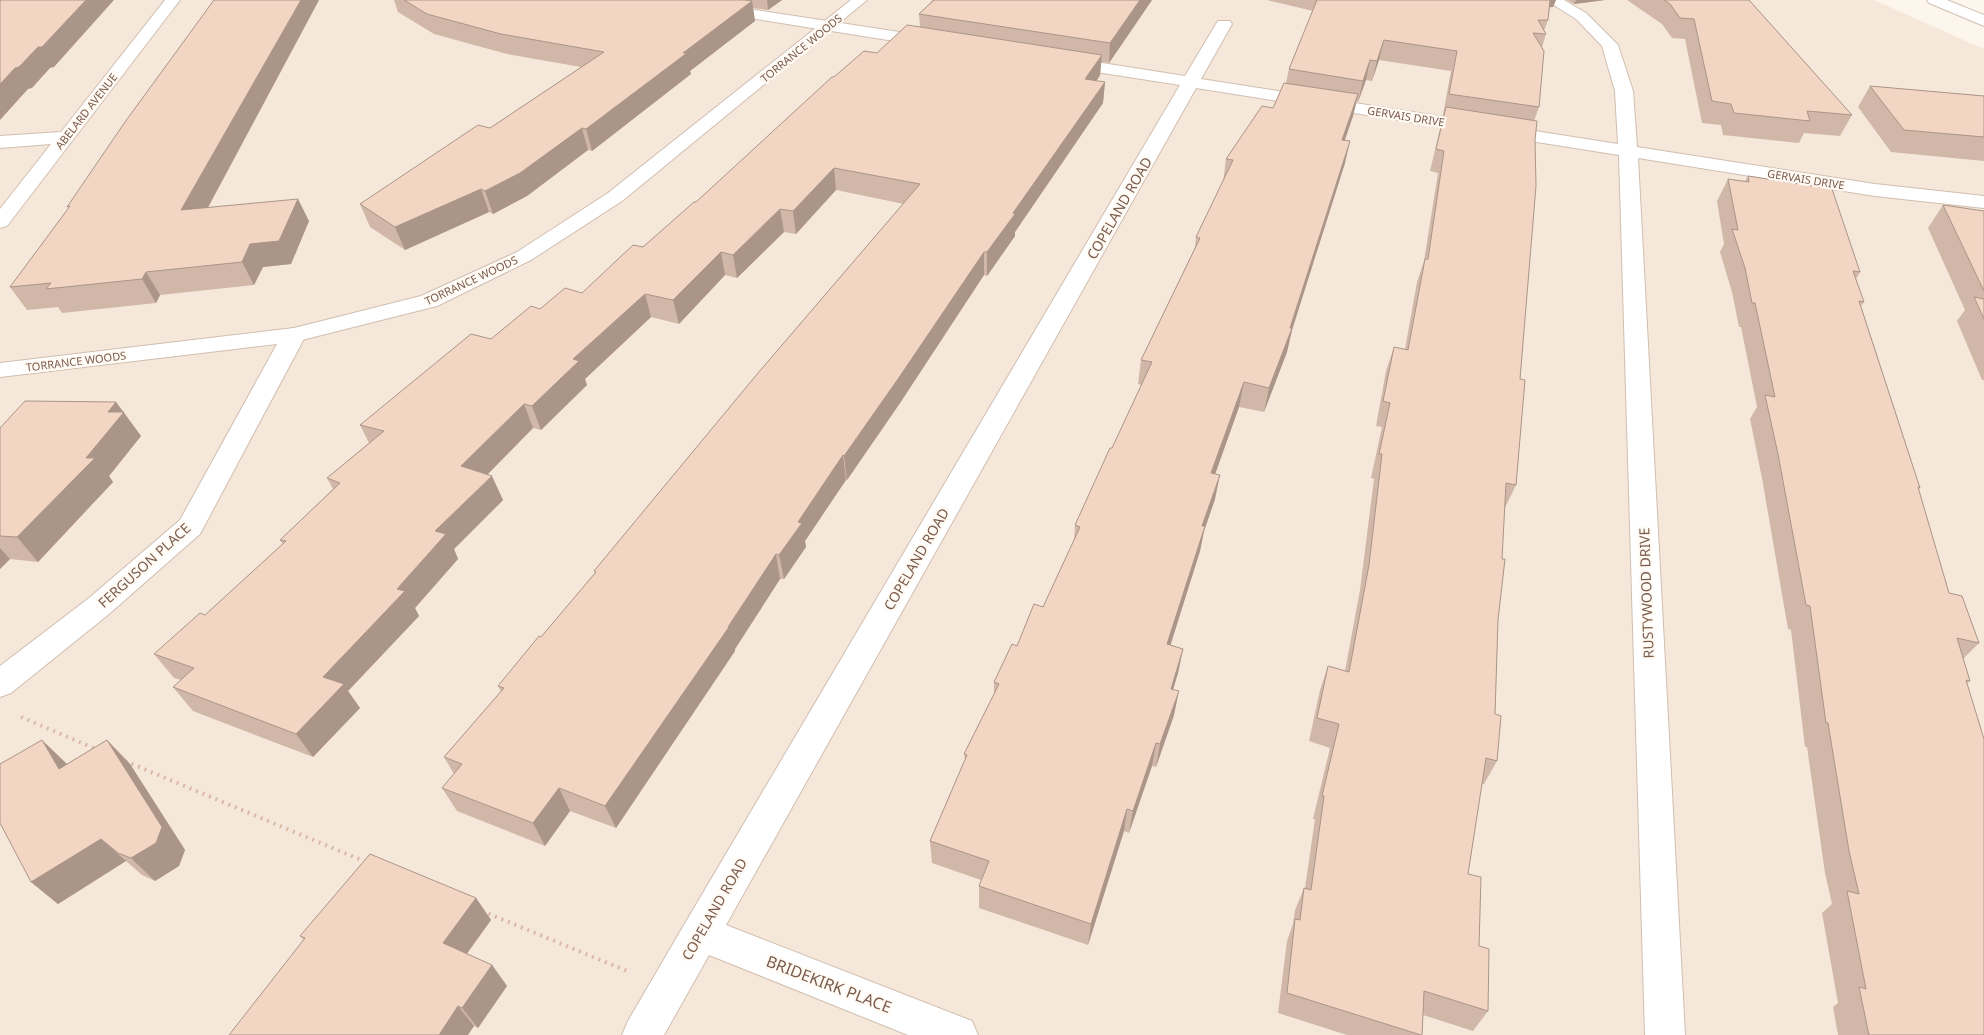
<svg xmlns="http://www.w3.org/2000/svg" width="1984" height="1035" font-family="'Noto Sans',sans-serif">
	<style>
		.residential { fill: #f5e8da }
		.lines { fill: none; stroke-linecap: round; stroke-linejoin: round }
		.minor-casing { stroke: #d1beb0; stroke-width: 2 }
		.tertiary-casing { stroke: #d1beb0; stroke-width: 2 }
		.path { stroke: #d9b8a5; stroke-width: 4; stroke-dasharray: 2 5; stroke-linecap: butt }
		.minor { fill: #fff; fill-rule: evenodd }
		.tertiary { fill: #fff; fill-rule: evenodd }
		.wall { fill: #d1b7a8 }
		.shaded-wall { fill: #aa9588 }
		.building { fill: #f3d5c3; stroke: #aa9588 }
		.labels { text-anchor: middle; dominant-baseline: central; stroke-width: 4.5; stroke-linejoin: round; paint-order: stroke }
		.far-street-label { font-size: 11px; fill: #7a5c4d; stroke: #fffaf3 }
		.street-label { font-size: 14px; fill: #7a5c4d; stroke: #fffaf3 }
		.near-street-label { font-size: 16px; fill: #7a5c4d; stroke: #fffaf3 }
	</style>
	<rect width="100%" height="100%" fill="#fdf6ec"/>
	<path class="residential" d="M 0,0 L 1874,0 L 1984,49 L 1984,1035 L 0,1035 Z"/>
	<g class="lines">
		<defs>
			<g id="minor">
				<path d="M 165,0 L 180,0 L 7,226 L 0,228 L 0,209 L 51,144 L 0,148 L 0,136 L 61,132 Z"/>
				<path d="M 654,0 L 690,0 L 932,37 L 938,39 L 940,42 L 938,45 L 932,47 L 661,4 L 656,3 Z"/>
				<path d="M 1546,0 L 1564,0 L 1586,13 L 1618,45 L 1633,91 L 1637,147 L 1875,184 L 1984,196 L 1984,208 L 1875,196 L 1638,158 L 1685,1035 L 1645,1035 L 1619,155 L 1196,88 L 726,925 L 972,1021 L 978,1035 L 908,1035 L 709,955 L 664,1035 L 622,1035 L 628,1021 L 687,920 L 1180,85 L 1064,67 L 1058,65 L 1056,62 L 1058,59 L 1064,57 L 1185,76 L 1216,24 L 1218,21 L 1230,21 L 1232,24 L 1201,79 L 1618,144 L 1615,91 L 1602,46 L 1576,19 Z"/>
				<path d="M 1927,0 L 1947,0 L 1984,15 L 1984,26 L 1929,3 Z"/>
				<path d="M 294,328 L 302,330 L 306,335 L 200,534 L 109,614 L 11,693 L 0,697 L 0,666 L 89,598 L 180,520 L 282,335 L 286,330 Z"/>
			</g>
			<path id="tertiary" d="M 851,0 L 867,0 L 622,201 L 531,260 L 437,306 L 294,342 L 0,377 L 0,363 L 294,328 L 421,296 L 517,252 L 608,193 Z"/>
		</defs>
		<use href="#minor" class="minor-casing"/>
		<use href="#tertiary" class="tertiary-casing"/>
		<g class="path">
			<path d="M 21,717 L 96,749"/>
			<path d="M 125,761 L 366,862"/>
			<path d="M 482,911 L 627,971"/>
		</g>
		<use href="#minor" class="minor"/>
		<use href="#tertiary" class="tertiary"/>
	</g>
	<g class="wall">
		<path d="M 319,0 L 208,208 L 309,221 L 291,264 L 263,267 L 254,285 L 160,295 L 156,303 L 62,313 L 58,307 L 27,310 L 10,287 L 68,209 Z"/>
		<path d="M 394,0 L 782,0 L 768,10 L 753,8 L 755,21 L 690,71 L 691,74 L 592,151 L 588,150 L 527,196 L 493,214 L 489,212 L 405,250 L 370,227 L 360,204 L 490,128 L 581,67 L 507,54 L 434,34 L 398,12 Z"/>
		<path d="M 932,0 L 1152,0 L 1109,63 L 1101,62 L 1100,75 L 1097,81 L 1105,82 L 1103,103 L 1015,232 L 1015,236 L 987,276 L 984,275 L 900,403 L 847,480 L 846,480 L 805,541 L 806,547 L 784,579 L 780,579 L 735,649 L 735,651 L 616,828 L 570,811 L 545,846 L 457,811 L 442,788 L 454,774 L 444,757 L 501,691 L 498,686 L 541,637 L 595,573 L 594,571 L 904,204 L 836,190 L 796,234 L 784,232 L 737,278 L 725,275 L 679,324 L 651,317 L 585,379 L 587,385 L 541,430 L 533,428 L 488,474 L 503,500 L 454,549 L 458,559 L 415,608 L 419,616 L 348,691 L 360,708 L 313,757 L 193,711 L 173,687 L 181,680 L 174,678 L 154,654 L 205,615 L 283,544 L 280,540 L 333,489 L 327,478 L 369,443 L 360,425 L 491,339 L 540,309 L 582,293 L 643,247 L 696,202 L 834,77 L 877,53 L 920,27 L 919,14 L 932,1 Z"/>
		<path d="M 1267,0 L 1556,0 L 1553,7 L 1550,7 L 1548,20 L 1544,31 L 1546,34 L 1542,47 L 1539,107 L 1534,121 L 1535,140 L 1520,379 L 1516,485 L 1504,510 L 1498,620 L 1495,714 L 1497,761 L 1484,784 L 1482,784 L 1468,874 L 1479,946 L 1488,1011 L 1473,1031 L 1423,1015 L 1422,1035 L 1347,1035 L 1278,1013 L 1287,941 L 1293,924 L 1295,910 L 1304,888 L 1305,888 L 1315,819 L 1313,819 L 1330,748 L 1309,741 L 1320,690 L 1328,666 L 1345,671 L 1360,590 L 1374,479 L 1371,478 L 1382,427 L 1376,426 L 1386,371 L 1394,347 L 1405,349 L 1417,282 L 1424,261 L 1438,173 L 1430,171 L 1440,129 L 1444,115 L 1443,115 L 1451,71 L 1379,60 L 1372,81 L 1366,80 L 1358,102 L 1357,101 L 1353,116 L 1345,140 L 1345,163 L 1292,330 L 1287,352 L 1264,412 L 1239,407 L 1215,474 L 1215,499 L 1204,531 L 1200,551 L 1170,645 L 1183,649 L 1178,673 L 1173,689 L 1174,715 L 1156,767 L 1152,766 L 1129,833 L 1124,831 L 1088,945 L 979,908 L 979,886 L 981,880 L 932,863 L 930,841 L 965,760 L 964,754 L 994,694 L 994,682 L 1017,646 L 1043,607 L 1074,541 L 1075,525 L 1112,448 L 1142,385 L 1138,384 L 1141,360 L 1195,248 L 1196,237 L 1223,182 L 1226,159 L 1273,108 L 1286,83 L 1289,69 L 1313,11 Z"/>
		<path d="M 1567,0 L 1605,0 L 1574,4 Z"/>
		<path d="M 1627,0 L 1749,0 L 1852,115 L 1840,136 L 1804,133 L 1799,143 L 1723,135 L 1721,125 L 1702,123 L 1685,39 L 1672,38 L 1662,24 Z"/>
		<path d="M 1870,86 L 1984,96 L 1984,161 L 1891,152 L 1858,107 Z"/>
		<path d="M 1748,176 L 1860,272 L 1856,279 L 1864,302 L 1861,306 L 1920,488 L 1918,489 L 1949,593 L 1979,643 L 1963,659 L 1970,681 L 1967,683 L 1984,1035 L 1838,1035 L 1833,1007 L 1838,1003 L 1822,913 L 1832,904 L 1825,873 L 1807,747 L 1805,747 L 1791,630 L 1788,629 L 1762,478 L 1750,419 L 1757,407 L 1741,327 L 1739,327 L 1732,292 L 1720,252 L 1724,244 L 1717,201 L 1728,179 L 1745,181 Z"/>
		<path d="M 1943,205 L 1984,211 L 1984,380 L 1982,380 L 1957,321 L 1965,310 L 1928,228 Z"/>
		<path d="M 116,402 L 141,436 L 109,476 L 113,482 L 38,562 L 10,559 L 0,569 L 0,428 Z"/>
		<path d="M 107,740 L 130,764 L 185,850 L 179,866 L 155,881 L 142,875 L 126,861 L 58,904 L 31,882 L 67,764 Z"/>
		<path d="M 476,898 L 491,920 L 467,954 L 492,965 L 507,986 L 478,1028 L 304,940 L 300,936 Z"/>
	</g>
	<g class="shaded-wall">
		<path d="M 86,0 L 114,0 L 54,67 L 50,68 L 32,88 L 28,89 L 0,120 L 0,84 L 15,68 L 38,47 Z"/>
		<path d="M 301,0 L 319,0 L 194,233 L 181,210 Z"/>
		<path d="M 767,0 L 782,0 L 768,10 Z"/>
		<path d="M 1140,0 L 1152,0 L 1109,63 L 1110,43 Z"/>
		<path d="M 1548,0 L 1556,0 L 1553,7 L 1545,8 Z"/>
		<path d="M 1576,0 L 1605,0 L 1574,4 Z"/>
		<path d="M 752,1 L 755,21 L 690,71 L 691,74 L 592,151 L 586,129 L 683,53 Z"/>
		<path d="M 1384,40 L 1379,60 L 1372,81 L 1377,61 Z"/>
		<path d="M 1102,55 L 1100,75 L 1084,100 L 1085,79 Z"/>
		<path d="M 1370,60 L 1366,80 L 1358,102 L 1363,81 Z"/>
		<path d="M 1105,82 L 1103,103 L 1015,232 L 1015,236 L 987,276 L 987,252 L 1013,213 Z"/>
		<path d="M 1358,94 L 1353,116 L 1337,162 L 1342,140 Z"/>
		<path d="M 582,128 L 588,150 L 527,196 L 493,214 L 485,191 Z"/>
		<path d="M 1350,141 L 1345,163 L 1292,330 L 1287,352 L 1264,412 L 1269,388 L 1290,328 Z"/>
		<path d="M 834,168 L 836,190 L 796,234 L 793,211 Z"/>
		<path d="M 481,189 L 489,212 L 405,250 L 395,227 Z"/>
		<path d="M 298,199 L 309,221 L 291,264 L 263,267 L 254,285 L 242,262 L 250,244 Z"/>
		<path d="M 780,209 L 784,232 L 737,278 L 733,255 Z"/>
		<path d="M 721,252 L 725,275 L 679,324 L 673,300 Z"/>
		<path d="M 984,252 L 984,275 L 900,403 L 847,480 L 844,456 Z"/>
		<path d="M 146,272 L 160,295 L 156,303 L 142,279 Z"/>
		<path d="M 645,294 L 651,317 L 585,379 L 587,385 L 541,430 L 532,406 L 573,359 Z"/>
		<path d="M 1244,382 L 1239,407 L 1207,497 L 1211,473 Z"/>
		<path d="M 116,402 L 141,436 L 109,476 L 113,482 L 38,562 L 17,537 L 86,458 L 108,412 Z"/>
		<path d="M 524,404 L 533,428 L 472,490 L 461,466 Z"/>
		<path d="M 843,455 L 846,480 L 805,541 L 806,547 L 784,579 L 779,555 L 798,522 Z"/>
		<path d="M 1220,475 L 1215,499 L 1204,531 L 1200,551 L 1163,669 L 1167,644 L 1202,526 Z"/>
		<path d="M 492,476 L 503,500 L 454,549 L 458,559 L 415,608 L 419,616 L 348,691 L 360,708 L 313,757 L 296,734 L 323,677 L 397,589 L 435,531 Z"/>
		<path d="M 0,548 L 10,559 L 0,569 Z"/>
		<path d="M 776,554 L 780,579 L 735,649 L 735,651 L 616,828 L 605,806 L 728,627 Z"/>
		<path d="M 1183,649 L 1178,673 L 1166,713 L 1171,689 Z"/>
		<path d="M 1179,691 L 1174,715 L 1156,767 L 1160,744 Z"/>
		<path d="M 42,740 L 67,764 L 84,792 L 59,769 Z"/>
		<path d="M 107,740 L 130,764 L 185,850 L 179,866 L 155,881 L 131,858 Z"/>
		<path d="M 1156,743 L 1152,766 L 1129,833 L 1133,811 Z"/>
		<path d="M 559,788 L 570,811 L 545,846 L 533,823 Z"/>
		<path d="M 1127,809 L 1124,831 L 1088,945 L 1091,924 Z"/>
		<path d="M 101,839 L 126,861 L 58,904 L 31,882 Z"/>
		<path d="M 476,898 L 491,920 L 459,964 L 443,943 Z"/>
		<path d="M 492,965 L 507,986 L 478,1028 L 462,1008 Z"/>
		<path d="M 458,1006 L 474,1026 L 468,1035 L 439,1035 Z"/>
	</g>
	<g class="building">
		<path d="M 0,0 L 86,0 L 42,47 L 38,47 L 19,67 L 15,68 L 0,84 Z"/>
		<path d="M 214,0 L 301,0 L 181,210 L 298,199 L 279,241 L 250,244 L 242,262 L 146,272 L 142,279 L 46,289 L 51,283 L 10,287 L 70,206 L 67,207 L 125,122 Z"/>
		<path d="M 404,0 L 745,0 L 752,1 L 683,53 L 687,53 L 586,129 L 582,128 L 520,173 L 485,191 L 481,189 L 395,227 L 360,204 L 478,125 L 490,128 L 604,52 L 501,34 L 427,14 Z"/>
		<path d="M 934,0 L 1140,0 L 1110,43 L 919,14 Z"/>
		<path d="M 1317,0 L 1550,0 L 1548,20 L 1538,20 L 1546,34 L 1533,33 L 1544,51 L 1539,107 L 1449,94 L 1457,51 L 1384,40 L 1377,61 L 1370,60 L 1363,81 L 1289,69 Z"/>
		<path d="M 1664,0 L 1749,0 L 1852,115 L 1807,111 L 1810,121 L 1734,113 L 1731,104 L 1712,101 L 1694,19 L 1680,18 L 1670,4 Z"/>
		<path d="M 907,25 L 1102,55 L 1085,79 L 1105,82 L 1013,213 L 1015,214 L 987,252 L 984,252 L 898,379 L 844,456 L 843,455 L 798,522 L 802,523 L 779,555 L 776,554 L 728,627 L 729,627 L 605,806 L 559,788 L 533,823 L 442,788 L 462,764 L 444,757 L 504,688 L 498,686 L 539,636 L 541,637 L 596,572 L 594,571 L 758,373 L 920,184 L 834,168 L 793,211 L 780,209 L 733,255 L 721,252 L 673,300 L 645,294 L 573,359 L 579,361 L 532,406 L 524,404 L 461,466 L 492,476 L 435,531 L 446,534 L 397,589 L 405,591 L 323,677 L 344,684 L 296,734 L 173,687 L 194,668 L 154,654 L 200,613 L 205,615 L 286,541 L 280,540 L 340,483 L 327,478 L 384,431 L 360,425 L 471,334 L 491,339 L 531,306 L 540,309 L 565,288 L 582,293 L 633,245 L 643,247 L 694,202 L 696,202 L 832,77 L 834,77 L 864,51 L 877,53 Z"/>
		<path d="M 1284,83 L 1358,94 L 1342,140 L 1350,141 L 1290,328 L 1292,328 L 1269,388 L 1244,382 L 1211,473 L 1220,475 L 1202,526 L 1205,526 L 1167,644 L 1183,649 L 1171,689 L 1179,691 L 1160,744 L 1156,743 L 1133,811 L 1127,809 L 1091,924 L 979,886 L 989,861 L 930,841 L 967,755 L 964,754 L 999,684 L 994,682 L 1012,644 L 1017,646 L 1034,604 L 1043,607 L 1080,527 L 1075,525 L 1110,448 L 1112,448 L 1152,362 L 1141,360 L 1200,238 L 1196,237 L 1233,160 L 1226,159 L 1262,106 L 1273,108 Z"/>
		<path d="M 1870,86 L 1984,96 L 1984,137 L 1904,130 Z"/>
		<path d="M 1446,107 L 1537,121 L 1535,140 L 1536,186 L 1520,379 L 1525,380 L 1516,485 L 1506,483 L 1502,559 L 1505,559 L 1498,620 L 1495,714 L 1501,716 L 1497,761 L 1486,758 L 1468,874 L 1481,877 L 1479,946 L 1489,949 L 1488,1011 L 1424,991 L 1422,1035 L 1421,1035 L 1287,993 L 1295,919 L 1300,920 L 1304,888 L 1311,890 L 1324,796 L 1322,796 L 1339,724 L 1317,718 L 1328,666 L 1349,672 L 1369,565 L 1382,454 L 1379,454 L 1390,403 L 1383,401 L 1394,347 L 1408,350 L 1425,259 L 1428,259 L 1444,151 L 1436,149 Z"/>
		<path d="M 1748,176 L 1832,189 L 1860,272 L 1853,271 L 1864,302 L 1859,301 L 1920,488 L 1918,487 L 1949,593 L 1962,596 L 1979,643 L 1957,638 L 1970,681 L 1966,680 L 1984,739 L 1984,1035 L 1869,1035 L 1859,987 L 1866,989 L 1847,891 L 1859,894 L 1849,851 L 1828,723 L 1826,723 L 1810,606 L 1806,605 L 1778,454 L 1765,395 L 1775,397 L 1755,303 L 1752,303 L 1745,268 L 1732,229 L 1738,230 L 1728,179 L 1749,182 Z"/>
		<path d="M 1943,205 L 1984,211 L 1984,291 Z"/>
		<path d="M 1974,297 L 1984,299 L 1984,319 Z"/>
		<path d="M 25,401 L 116,402 L 108,412 L 124,412 L 86,458 L 95,458 L 17,537 L 0,536 L 0,428 Z"/>
		<path d="M 42,740 L 59,769 L 107,740 L 162,827 L 156,843 L 131,858 L 118,853 L 101,839 L 31,882 L 0,823 L 0,764 Z"/>
		<path d="M 370,854 L 476,898 L 443,943 L 492,965 L 462,1008 L 458,1006 L 439,1035 L 229,1035 L 305,938 L 300,936 Z"/>
	</g>
	<g class="labels">
		<g class="far-street-label">
			<text transform="translate(801 48) rotate(-39)">TORRANCE WOODS</text>
			<text transform="translate(86 111) rotate(-52)">ABELARD AVENUE</text>
			<text transform="translate(1406 116) rotate(9)">GERVAIS DRIVE</text>
			<text transform="translate(1806 179) rotate(9)">GERVAIS DRIVE</text>
			<text transform="translate(471 280) rotate(-25)">TORRANCE WOODS</text>
			<text transform="translate(76 361) rotate(-7)">TORRANCE WOODS</text>
		</g>
		<g class="street-label">
			<text transform="translate(1119 208) rotate(-60)">COPELAND ROAD</text>
			<text transform="translate(916 559) rotate(-60)">COPELAND ROAD</text>
			<text transform="translate(144 565) rotate(-42)">FERGUSON PLACE</text>
			<text transform="translate(1646 593) rotate(-92)">RUSTYWOOD DRIVE</text>
			<text transform="translate(714 909) rotate(-60)">COPELAND ROAD</text>
		</g>
		<g class="near-street-label">
			<text transform="translate(829 984) rotate(21)">BRIDEKIRK PLACE</text>
		</g>
	</g>
</svg>
